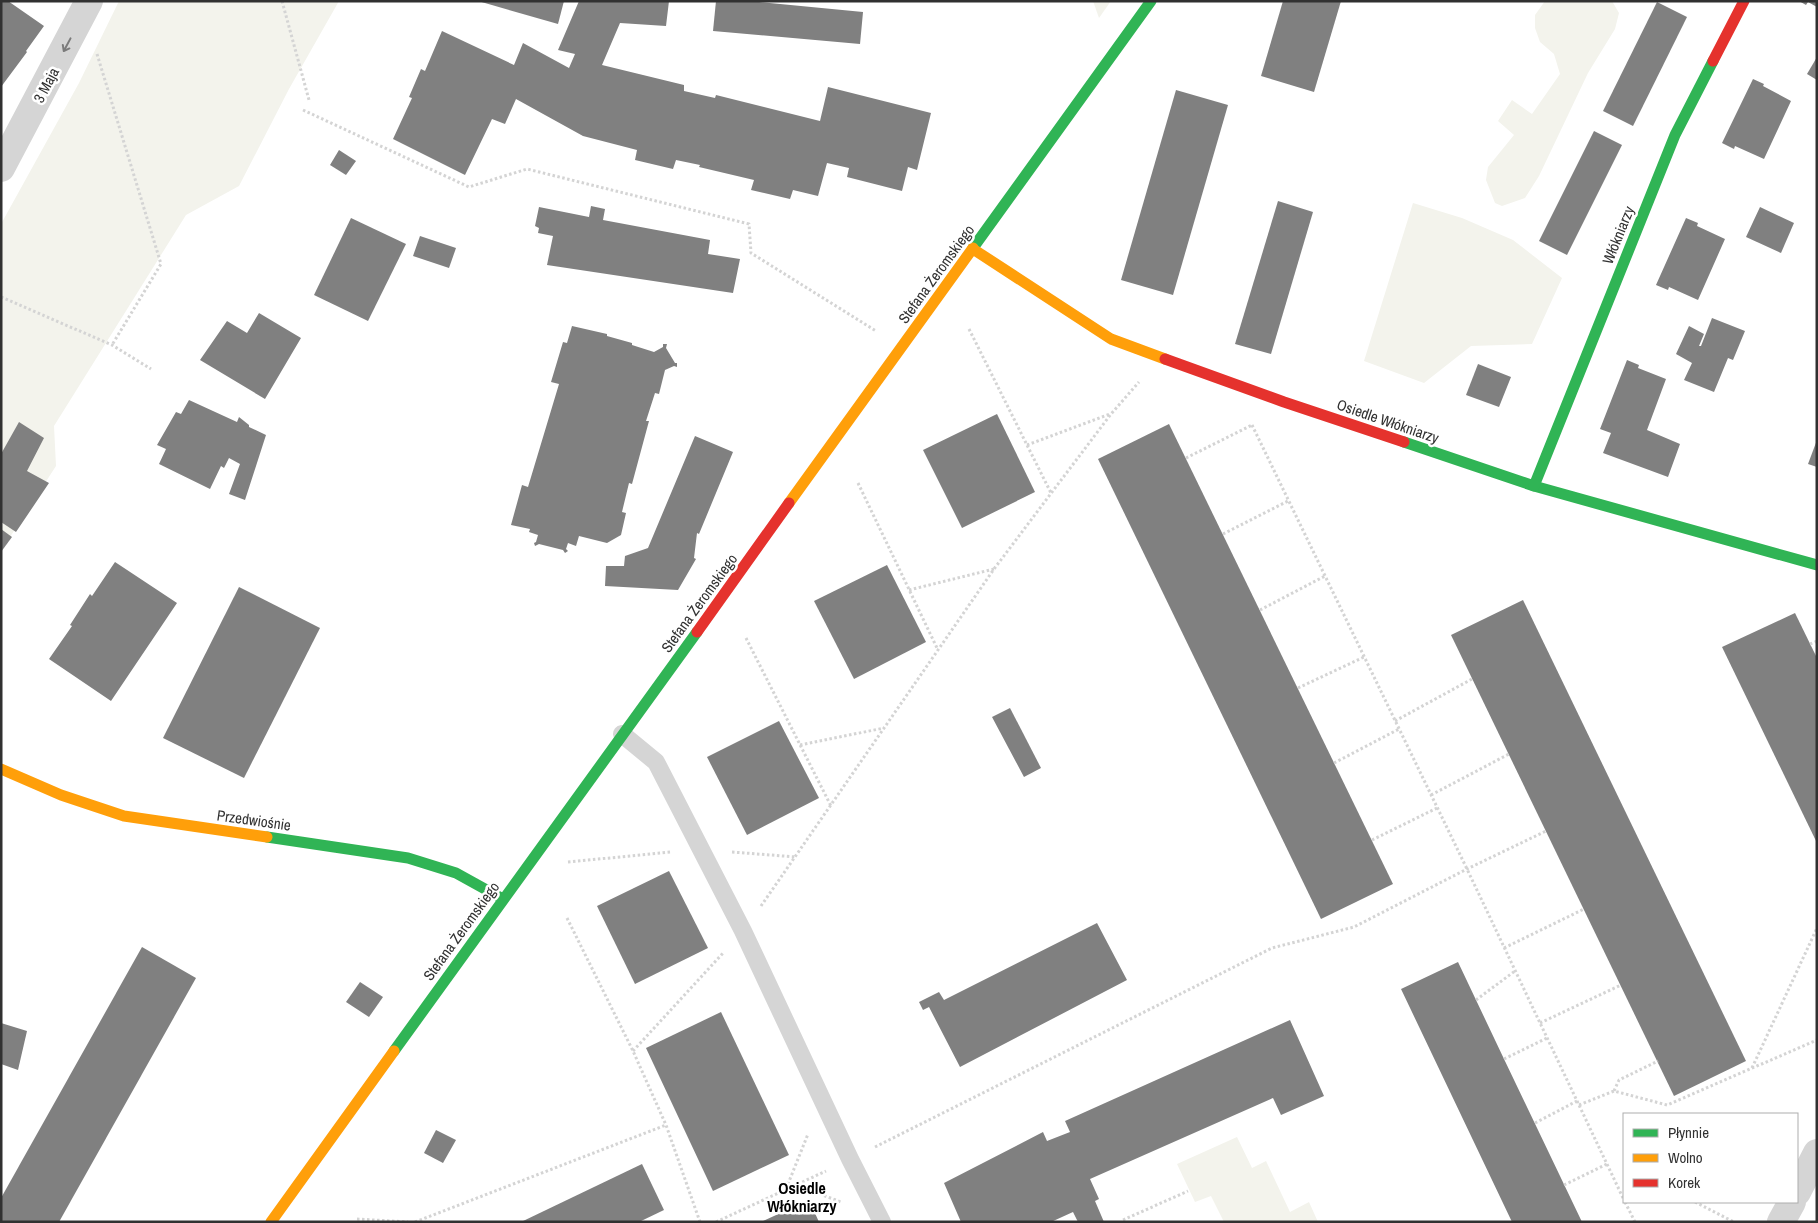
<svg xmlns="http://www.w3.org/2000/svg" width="1818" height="1223" font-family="'Archivo Narrow',sans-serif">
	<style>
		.green { fill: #f3f3ec }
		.building { fill: #808080 }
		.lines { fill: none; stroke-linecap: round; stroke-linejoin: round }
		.path { stroke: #d4d4d4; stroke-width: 3; stroke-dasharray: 2.5 2.5; stroke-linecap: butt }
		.lane { stroke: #d5d5d5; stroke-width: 18 }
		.street { stroke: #d5d5d5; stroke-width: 28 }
		.fast { stroke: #30b455; stroke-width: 11 }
		.slow { stroke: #ff9f0a; stroke-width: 11 }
		.jam { stroke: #e5322d; stroke-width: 11 }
		.oneway { stroke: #7b7b7b }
		.labels { text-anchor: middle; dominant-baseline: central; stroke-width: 5; stroke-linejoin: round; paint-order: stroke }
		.street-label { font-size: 15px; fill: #313131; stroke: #fff }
		.neighbourhood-label { font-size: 16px; font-weight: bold; fill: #000; stroke: #fff }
	</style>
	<rect width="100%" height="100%" fill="#fff"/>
	<g class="green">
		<path d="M 119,1 L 339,1 L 289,89 L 239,186 L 186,215 L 54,426 L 56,466 L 1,551 L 1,224 L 79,83 Z"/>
		<path d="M 1093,1 L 1111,1 L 1099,18 Z"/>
		<path d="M 1545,1 L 1612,1 L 1619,13 L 1615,29 L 1588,73 L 1539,176 L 1525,198 L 1502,206 L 1495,203 L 1486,180 L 1488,167 L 1514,135 L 1498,121 L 1512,100 L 1532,114 L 1560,74 L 1554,54 L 1540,42 L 1535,28 L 1535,15 Z"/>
		<path d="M 1413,203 L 1462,218 L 1513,240 L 1562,278 L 1532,344 L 1471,346 L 1424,383 L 1364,361 Z"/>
		<path d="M 1237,1137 L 1252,1168 L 1266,1161 L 1290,1212 L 1309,1202 L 1318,1222 L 1224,1222 L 1211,1196 L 1195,1202 L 1177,1164 Z"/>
	</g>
	<g class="building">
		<path d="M 1,1 L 8,1 L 44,26 L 26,51 L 27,52 L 1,87 Z"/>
		<path d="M 478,1 L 564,1 L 558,24 Z"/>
		<path d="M 579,1 L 669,1 L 666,26 L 620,23 L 602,65 L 684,85 L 684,91 L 715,98 L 716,95 L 820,121 L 828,87 L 931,113 L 917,170 L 908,167 L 902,191 L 847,177 L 849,168 L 827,163 L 818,196 L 793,190 L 790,199 L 751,190 L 754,180 L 699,167 L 700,165 L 676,160 L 673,169 L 635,160 L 637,150 L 583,136 L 516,99 L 505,124 L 492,119 L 465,175 L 393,139 L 412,98 L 409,97 L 421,69 L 425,71 L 442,31 L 514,65 L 523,43 L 569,68 L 575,54 L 558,50 Z"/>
		<path d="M 716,1 L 749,1 L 863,12 L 860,44 L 713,31 Z"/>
		<path d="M 1283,1 L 1341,1 L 1314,92 L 1261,76 Z"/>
		<path d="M 1799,1 L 1817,1 L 1817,7 L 1808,2 L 1806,5 Z"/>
		<path d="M 1657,2 L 1687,17 L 1633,126 L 1603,111 Z"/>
		<path d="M 1817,57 L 1817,80 L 1807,74 Z"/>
		<path d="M 1753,79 L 1764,84 L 1763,86 L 1791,101 L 1764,159 L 1735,146 L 1734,149 L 1722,143 Z"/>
		<path d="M 1176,90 L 1228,105 L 1173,295 L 1121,280 Z"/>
		<path d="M 1594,131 L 1622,145 L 1567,255 L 1539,241 Z"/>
		<path d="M 339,150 L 356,161 L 346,175 L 330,165 Z"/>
		<path d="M 1278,201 L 1313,212 L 1271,354 L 1235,344 Z"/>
		<path d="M 591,206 L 605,209 L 603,220 L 710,240 L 708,254 L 740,259 L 733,293 L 547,265 L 553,236 L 538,233 L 539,228 L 535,226 L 539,207 L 589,217 Z"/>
		<path d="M 1760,207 L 1794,223 L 1781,253 L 1746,237 Z"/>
		<path d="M 351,218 L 406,244 L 368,321 L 314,295 Z"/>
		<path d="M 1686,218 L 1698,223 L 1697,226 L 1725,239 L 1698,300 L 1669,287 L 1668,290 L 1656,285 Z"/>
		<path d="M 420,236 L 456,248 L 449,268 L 413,256 Z"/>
		<path d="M 259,313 L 301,338 L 265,399 L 200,360 L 227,321 L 247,333 Z"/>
		<path d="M 1712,318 L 1745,331 L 1733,360 L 1728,358 L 1714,392 L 1684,380 L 1692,363 L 1676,354 L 1689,326 L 1704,334 L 1699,346 L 1701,346 Z"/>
		<path d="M 572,326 L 607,334 L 607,336 L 632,343 L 632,345 L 654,352 L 663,347 L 663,344 L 667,344 L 666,348 L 675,363 L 677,363 L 677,367 L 674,366 L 665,370 L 659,394 L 655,393 L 646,421 L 649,421 L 632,484 L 629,483 L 622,512 L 626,513 L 621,535 L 607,543 L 579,536 L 576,546 L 568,543 L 566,549 L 568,551 L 565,553 L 563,550 L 539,544 L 535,546 L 534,543 L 536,542 L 538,535 L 529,532 L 530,529 L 511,525 L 522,485 L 528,487 L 559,384 L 551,382 L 563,342 L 567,343 Z"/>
		<path d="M 1627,360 L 1639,365 L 1638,368 L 1666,379 L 1647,430 L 1680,444 L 1668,477 L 1603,453 L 1611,433 L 1600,429 Z"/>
		<path d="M 1478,364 L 1511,377 L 1499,407 L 1466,395 Z"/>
		<path d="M 189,400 L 237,422 L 239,417 L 249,425 L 249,427 L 266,435 L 245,500 L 229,494 L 240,464 L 229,458 L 224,468 L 221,466 L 210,489 L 159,464 L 166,449 L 157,445 L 176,412 L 181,414 Z"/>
		<path d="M 997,414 L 1035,492 L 962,528 L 923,450 Z"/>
		<path d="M 19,422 L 44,438 L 27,471 L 49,483 L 16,532 L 1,522 L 1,454 Z"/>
		<path d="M 1169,424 L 1393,884 L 1321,919 L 1098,459 Z"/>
		<path d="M 695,436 L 733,452 L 699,534 L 697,533 L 694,558 L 696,559 L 678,590 L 605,586 L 606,566 L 624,566 L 625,556 L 648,548 Z"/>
		<path d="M 1817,440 L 1817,467 L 1808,464 Z"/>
		<path d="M 1,529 L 12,537 L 1,552 Z"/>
		<path d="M 115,562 L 177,603 L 111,701 L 49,659 L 72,626 L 70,625 L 90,594 L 92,596 Z"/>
		<path d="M 887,565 L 926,642 L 854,679 L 814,601 Z"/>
		<path d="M 239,587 L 320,628 L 244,778 L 163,738 Z"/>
		<path d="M 1523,600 L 1746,1061 L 1674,1096 L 1451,635 Z"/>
		<path d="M 1795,613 L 1817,658 L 1817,843 L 1722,647 Z"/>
		<path d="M 1010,708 L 1041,768 L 1024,777 L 992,717 Z"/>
		<path d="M 779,721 L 819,798 L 747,835 L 707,757 Z"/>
		<path d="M 669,871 L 708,948 L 635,984 L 597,906 Z"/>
		<path d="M 1097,923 L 1127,980 L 960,1067 L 929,1007 L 923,1010 L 919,1002 L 939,992 L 944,1000 Z"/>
		<path d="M 142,947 L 196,978 L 59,1222 L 1,1222 L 1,1198 Z"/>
		<path d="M 1458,962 L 1504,1059 L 1582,1222 L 1512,1222 L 1401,989 Z"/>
		<path d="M 360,982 L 383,997 L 369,1017 L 346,1002 Z"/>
		<path d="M 721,1012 L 789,1155 L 713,1191 L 646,1048 Z"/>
		<path d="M 1290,1020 L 1324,1096 L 1281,1115 L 1273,1098 L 1090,1179 L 1099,1199 L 1095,1201 L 1104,1222 L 1078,1222 L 1073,1212 L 1051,1222 L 961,1222 L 944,1183 L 1043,1132 L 1047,1141 L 1070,1132 L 1065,1121 Z"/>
		<path d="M 1,1023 L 27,1031 L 18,1070 L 1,1064 Z"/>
		<path d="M 436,1130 L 456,1140 L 443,1163 L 424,1153 Z"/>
		<path d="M 642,1164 L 664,1210 L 639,1222 L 521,1222 Z"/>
		<path d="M 809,1200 L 819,1222 L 761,1222 Z"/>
	</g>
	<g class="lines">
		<g class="path">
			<path d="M 282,1 L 309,100"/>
			<path d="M 97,54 L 161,264 L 112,345"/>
			<path d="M 303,110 L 469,187 L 527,169 L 749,224 L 751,253 L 876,331"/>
			<path d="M 1,297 L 112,345 L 151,369"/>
			<path d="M 969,329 L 1051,493"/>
			<path d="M 1252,425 L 1467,869 L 1624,1200"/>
			<path d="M 1027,445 L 1110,414"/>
			<path d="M 1186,458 L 1252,425"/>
			<path d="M 858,483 L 938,650"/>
			<path d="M 1223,534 L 1288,501"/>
			<path d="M 909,590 L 994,569"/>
			<path d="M 1260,610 L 1325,576"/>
			<path d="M 746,638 L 831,806"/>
			<path d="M 1810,644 L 1817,641"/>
			<path d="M 1298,688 L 1364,657"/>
			<path d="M 1395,721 L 1472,679"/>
			<path d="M 800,745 L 884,728"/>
			<path d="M 1334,763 L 1399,729"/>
			<path d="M 1431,795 L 1509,754"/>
			<path d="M 1372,840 L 1437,808"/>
			<path d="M 732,852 L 796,857"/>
			<path d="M 568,862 L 671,852"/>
			<path d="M 761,906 L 994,569 L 1111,414 L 1139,382"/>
			<path d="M 567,918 L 633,1051 L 666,1125 L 700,1222"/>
			<path d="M 1504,948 L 1584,909"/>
			<path d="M 1476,1000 L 1515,971"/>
			<path d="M 1540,1023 L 1621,985"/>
			<path d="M 633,1051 L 724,952"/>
			<path d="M 1504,1059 L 1547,1038"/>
			<path d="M 1752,1068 L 1817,928"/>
			<path d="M 1614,1091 L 1619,1080 L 1658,1061"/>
			<path d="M 1579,1105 L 1614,1091 L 1667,1105 L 1817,1040"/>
			<path d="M 1535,1123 L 1577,1101"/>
			<path d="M 875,1147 L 1272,948 L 1354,927 L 1467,869 L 1546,831"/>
			<path d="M 796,1185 L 841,1202"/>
			<path d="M 1564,1185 L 1607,1164"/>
			<path d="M 786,1189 L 808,1134"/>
			<path d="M 1625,1202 L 1635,1222"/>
			<path d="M 1695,1202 L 1734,1222"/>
			<path d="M 357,1219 L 408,1222"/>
			<path d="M 1123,1220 L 1188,1191"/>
			<path d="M 415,1222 L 666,1125"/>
			<path d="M 716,1222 L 826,1171"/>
		</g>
		<path class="lane" d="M 622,734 L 656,762 L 743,931 L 850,1159 L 882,1222"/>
		<g class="street">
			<path d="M 1,168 L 89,1"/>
			<path d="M 1797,1192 L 1817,1153"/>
			<path d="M 1781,1222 L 1792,1202"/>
		</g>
		<g class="fast">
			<path d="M 973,248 L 1151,1"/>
			<path d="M 1404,442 L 1534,486 L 1817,565"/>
			<path d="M 1534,486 L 1675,135 L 1713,61"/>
			<path d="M 267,837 L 408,858 L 456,873 L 503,899"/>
			<path d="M 394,1051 L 697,632"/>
		</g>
		<g class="slow">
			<path d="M 973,249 L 1111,339 L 1165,359"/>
			<path d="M 789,503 L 973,248"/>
			<path d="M 1,769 L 61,795 L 124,816 L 267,837"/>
			<path d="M 271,1222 L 394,1051"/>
		</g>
		<g class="jam">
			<path d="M 1713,61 L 1744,1"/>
			<path d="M 1165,359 L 1284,402 L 1404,442"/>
			<path d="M 697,632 L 789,503"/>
		</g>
	</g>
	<defs><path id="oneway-shaft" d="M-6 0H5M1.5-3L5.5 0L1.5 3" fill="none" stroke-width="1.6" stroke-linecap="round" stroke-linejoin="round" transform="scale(1.25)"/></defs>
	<use class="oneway" href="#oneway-shaft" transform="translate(67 45) rotate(118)"/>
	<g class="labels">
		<g class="street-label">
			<text transform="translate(46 85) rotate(-62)">3 Maja</text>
			<text transform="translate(1618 235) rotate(-68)">Włókniarzy</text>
			<text transform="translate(936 274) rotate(-54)">Stefana Żeromskiego</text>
			<text transform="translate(1388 421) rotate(19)">Osiedle Włókniarzy</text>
			<text transform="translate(699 603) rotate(-54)">Stefana Żeromskiego</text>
			<text transform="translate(254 820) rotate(8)">Przedwiośnie</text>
			<text transform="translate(461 931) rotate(-54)">Stefana Żeromskiego</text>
		</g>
		<g class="neighbourhood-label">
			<text x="802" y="1188">Osiedle<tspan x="802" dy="18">Włókniarzy</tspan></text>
		</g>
	</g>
	<rect width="1818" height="1223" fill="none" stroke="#313131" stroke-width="5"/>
	<rect x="1623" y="1113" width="175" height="90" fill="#ffffff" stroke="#adadad"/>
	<rect x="1633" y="1129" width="25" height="8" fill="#30b455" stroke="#adadad"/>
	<text x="1668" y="1138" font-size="15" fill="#313131">Płynnie</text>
	<rect x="1633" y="1154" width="25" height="8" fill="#ff9f0a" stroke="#adadad"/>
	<text x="1668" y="1163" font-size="15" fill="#313131">Wolno</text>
	<rect x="1633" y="1179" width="25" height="8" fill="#e5322d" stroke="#adadad"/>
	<text x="1668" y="1188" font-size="15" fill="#313131">Korek</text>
</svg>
